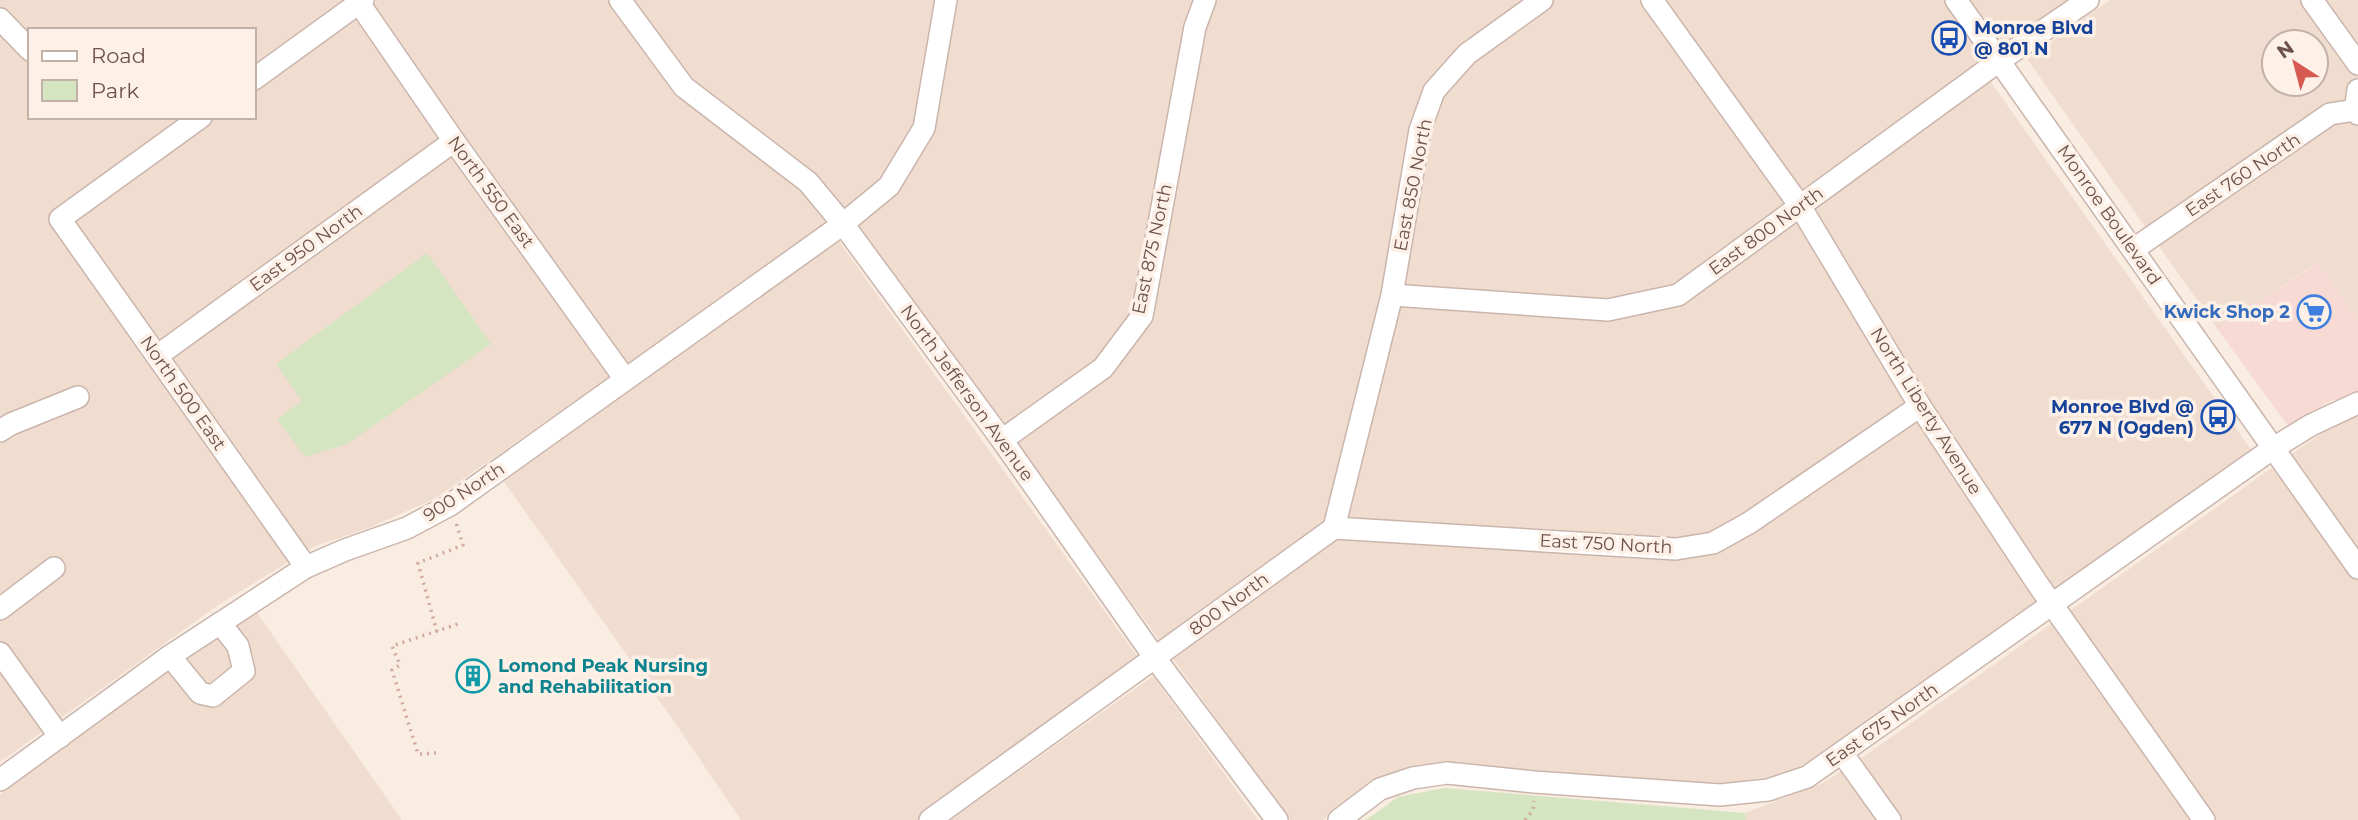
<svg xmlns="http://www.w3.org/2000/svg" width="2358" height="820" font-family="Montserrat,sans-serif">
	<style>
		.residential { fill: #f0ddd0; fill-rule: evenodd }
		.commercial { fill: #f8dad5 }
		.green { fill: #d5e4c1 }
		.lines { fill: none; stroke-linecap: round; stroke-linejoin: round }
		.minor-casing { stroke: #cab5ac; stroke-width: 24 }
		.path { stroke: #d0aa9f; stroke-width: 3.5; stroke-dasharray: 2 5; stroke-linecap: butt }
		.minor { stroke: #fff; stroke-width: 21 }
		.labels { text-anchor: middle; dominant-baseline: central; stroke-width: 7; stroke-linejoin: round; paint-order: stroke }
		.transit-label { font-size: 18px; font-weight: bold; fill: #164399; stroke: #fdf0e6; text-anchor: start }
		.street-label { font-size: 18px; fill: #6d524b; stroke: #fdf0e6 }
		.shop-label { font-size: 18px; font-weight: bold; fill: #366cbe; stroke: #fdf0e6; text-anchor: end }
		.culture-label { font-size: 18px; font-weight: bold; fill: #0d838f; stroke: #fdf0e6; text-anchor: start }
	</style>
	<rect width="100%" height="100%" fill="#f9ece1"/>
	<g class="residential">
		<path d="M 0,0 L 2070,0 L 1978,64 L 2252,451 L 1840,743 L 1789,773 L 1728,784 L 1446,764 L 1370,785 L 1323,820 L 1290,820 L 845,208 L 694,319 L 434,499 L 366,529 L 315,546 L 218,605 L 0,762 ZM 30,30 L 254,30 L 254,117 L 30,117 Z"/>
		<path d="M 2110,0 L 2358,0 L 2358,320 L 2316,263 L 2218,330 L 2027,59 ZM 2274,42 L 2316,42 L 2316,84 L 2274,84 Z"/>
		<path d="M 838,240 L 1139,659 L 920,820 L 741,820 L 671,717 L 502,479 Z"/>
		<path d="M 2358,416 L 2358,820 L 1746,820 L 1745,813 L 1823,783 L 1863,757 L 2303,446 L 2329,428 Z"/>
		<path d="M 253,607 L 402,820 L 0,820 L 0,795 Z"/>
		<path d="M 1153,676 L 1258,820 L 951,820 Z"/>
	</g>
	<path class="commercial" d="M 2317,263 L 2358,320 L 2358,394 L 2331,401 L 2288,426 L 2218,330 Z"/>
	<g class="green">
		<path d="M 427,253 L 491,344 L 347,444 L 305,457 L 277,419 L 302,401 L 276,364 Z"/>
		<path d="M 1444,788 L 1745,813 L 1746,820 L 1366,820 L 1398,797 Z"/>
	</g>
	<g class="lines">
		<defs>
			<g id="minor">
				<path d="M 620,0 L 684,87 L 808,182 L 843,224 L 1002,440 L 1155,658 L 1277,820"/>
				<path d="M 1652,0 L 1800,206 L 1920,406 L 2037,583 L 2204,820"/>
				<path d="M 1956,0 L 2358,568"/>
				<path d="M 2312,0 L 2358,64"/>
				<path d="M 359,3 L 454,141 L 625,379"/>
				<path d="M 0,19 L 30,50"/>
				<path d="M 254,79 L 363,0"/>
				<path d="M 2358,90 L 2355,110 L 2358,114"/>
				<path d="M 201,117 L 60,219 L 306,567"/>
				<path d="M 2134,249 L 2330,114 L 2355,110"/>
				<path d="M 1392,295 L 1608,310 L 1678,295 L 1999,61 L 2088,0"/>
				<path d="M 157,356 L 454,141"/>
				<path d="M 0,431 L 11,424 L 78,397"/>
				<path d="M 1002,440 L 1103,368 L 1142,316 L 1195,27 L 1205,0"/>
				<path d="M 1334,528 L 1676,549 L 1713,543 L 1749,523 L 1920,406"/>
				<path d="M 0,609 L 54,568"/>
				<path d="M 0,653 L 60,737"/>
				<path d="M 170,656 L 200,693 L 213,696 L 244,671 L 238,646 L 220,623"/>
				<path d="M 1842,753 L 1890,820"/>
				<path d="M 0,780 L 170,656 L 306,567 L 345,550 L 407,528 L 450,505 L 843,224 L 889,186 L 924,128 L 946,0"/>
				<path d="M 930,820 L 1334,528 L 1392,295 L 1420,130 L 1434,91 L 1467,54 L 1542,0"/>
				<path d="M 1339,820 L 1380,789 L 1413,778 L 1447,773 L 1534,782 L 1720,795 L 1768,790 L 1807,777 L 2272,449 L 2311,425 L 2358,403"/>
			</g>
		</defs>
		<use href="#minor" class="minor-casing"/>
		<g class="path">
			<path d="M 437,632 L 418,563 L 463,545 L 456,523"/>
			<path d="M 436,753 L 418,754 L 392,670 L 400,665 L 392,646 L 461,623"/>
			<path d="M 1525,820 L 1533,810 L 1534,801"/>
		</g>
		<use href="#minor" class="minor"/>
	</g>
	<defs>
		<symbol id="bus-ring" viewBox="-11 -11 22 22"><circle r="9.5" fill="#fdf0e6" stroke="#1a4fb4" stroke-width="1.5"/><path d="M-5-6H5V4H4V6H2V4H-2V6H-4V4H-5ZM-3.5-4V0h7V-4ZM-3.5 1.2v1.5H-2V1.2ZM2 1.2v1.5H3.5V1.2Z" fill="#1a4fb4"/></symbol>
		<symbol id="supermarket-ring" viewBox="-11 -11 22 22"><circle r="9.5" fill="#fdf0e6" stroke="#3f7fe0" stroke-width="1.5"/><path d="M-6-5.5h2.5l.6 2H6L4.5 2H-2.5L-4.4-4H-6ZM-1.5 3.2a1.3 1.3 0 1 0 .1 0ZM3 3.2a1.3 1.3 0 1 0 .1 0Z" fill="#3f7fe0"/></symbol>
		<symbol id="building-ring" viewBox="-11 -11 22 22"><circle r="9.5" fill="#fdf0e6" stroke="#0f9aa8" stroke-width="1.5"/><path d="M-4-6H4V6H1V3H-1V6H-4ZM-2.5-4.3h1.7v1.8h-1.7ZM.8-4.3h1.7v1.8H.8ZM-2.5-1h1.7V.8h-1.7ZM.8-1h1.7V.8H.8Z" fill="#0f9aa8"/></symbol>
	</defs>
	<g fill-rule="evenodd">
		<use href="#bus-ring" x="1930" y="19" width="38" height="38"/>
		<use href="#supermarket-ring" x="2295" y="293" width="38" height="38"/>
		<use href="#bus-ring" x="2199" y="398" width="38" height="38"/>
		<use href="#building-ring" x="454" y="657" width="38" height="38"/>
	</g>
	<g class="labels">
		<g class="transit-label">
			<text x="1974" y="28">Monroe Blvd<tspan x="1974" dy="21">@ 801 N</tspan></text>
			<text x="2194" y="407" text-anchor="end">Monroe Blvd @<tspan x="2194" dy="21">677 N (Ogden)</tspan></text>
		</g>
		<g class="street-label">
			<text transform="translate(2243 175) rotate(-34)">East 760 North</text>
			<text transform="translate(1413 185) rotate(-79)">East 850 North</text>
			<text transform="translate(491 192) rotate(54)">North 550 East</text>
			<text transform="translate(2109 215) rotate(55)">Monroe Boulevard</text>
			<text transform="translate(1766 231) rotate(-36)">East 800 North</text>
			<text transform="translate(306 248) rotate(-36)">East 950 North</text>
			<text transform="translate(1152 249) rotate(-78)">East 875 North</text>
			<text transform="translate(183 393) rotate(55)">North 500 East</text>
			<text transform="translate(967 393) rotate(54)">North Jefferson Avenue</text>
			<text transform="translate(1926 411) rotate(58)">North Liberty Avenue</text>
			<text transform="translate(464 492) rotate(-33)">900 North</text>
			<text transform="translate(1606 544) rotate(3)">East 750 North</text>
			<text transform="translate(1229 604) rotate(-36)">800 North</text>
			<text transform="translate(1882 725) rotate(-35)">East 675 North</text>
		</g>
		<g class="shop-label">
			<text x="2290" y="312">Kwick Shop 2</text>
		</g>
		<g class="culture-label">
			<text x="498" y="666">Lomond Peak Nursing<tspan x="498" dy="21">and Rehabilitation</tspan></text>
		</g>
	</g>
	<rect x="28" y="28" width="228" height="91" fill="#fdf0e6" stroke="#c3b1a8" stroke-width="2"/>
	<rect x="42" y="51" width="35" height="10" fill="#ffffff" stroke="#c3b1a8" stroke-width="2"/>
	<text x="91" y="63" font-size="21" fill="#6d524b">Road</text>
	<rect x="42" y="80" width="35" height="21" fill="#d5e4c1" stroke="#c3b1a8" stroke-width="2"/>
	<text x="91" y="98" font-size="21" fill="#6d524b">Park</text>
	<g transform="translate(2295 63) rotate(324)"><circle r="33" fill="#fdf0e6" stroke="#c3b1a8" stroke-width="2"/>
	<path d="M0-5L12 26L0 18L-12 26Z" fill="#d75a52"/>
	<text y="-10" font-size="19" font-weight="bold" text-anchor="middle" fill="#6d524b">N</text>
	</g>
</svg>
